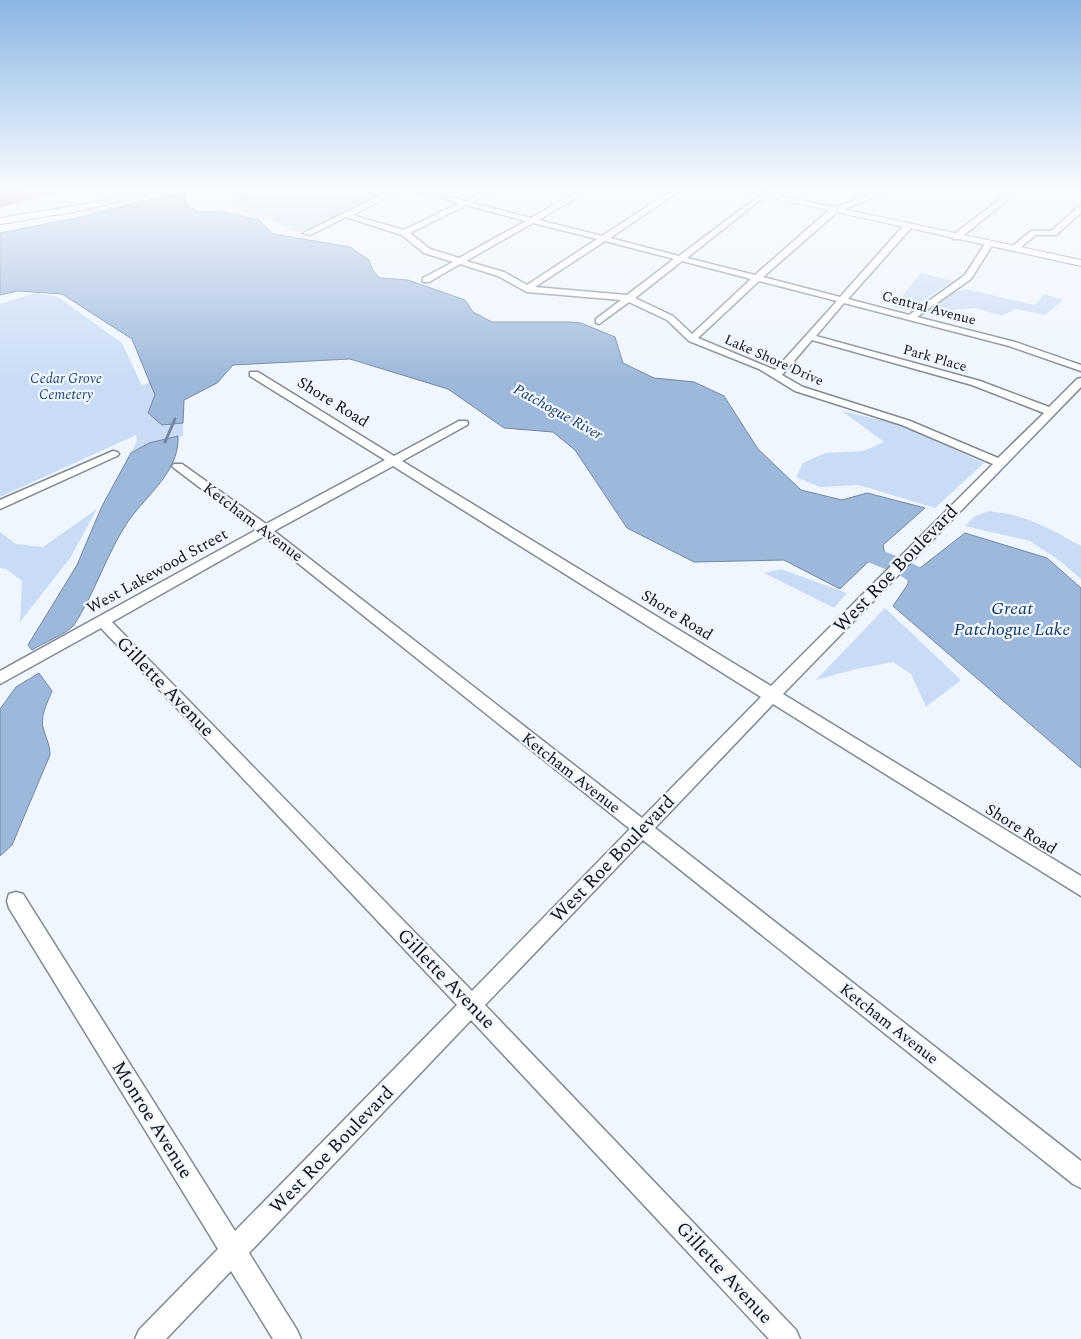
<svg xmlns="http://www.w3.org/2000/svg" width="1081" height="1339" font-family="Spectral,serif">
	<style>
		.green { fill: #cadcf5 }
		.water { fill: #9eb8db; stroke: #7386a0 }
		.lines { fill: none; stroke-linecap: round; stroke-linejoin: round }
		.stream { stroke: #7386a0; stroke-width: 3 }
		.river { fill: #9eb8db; fill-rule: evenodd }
		.minor-casing { stroke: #808892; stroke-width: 3 }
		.major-casing { stroke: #808892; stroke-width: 2 }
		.minor { fill: #fff; fill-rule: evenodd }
		.major { fill: #fff; fill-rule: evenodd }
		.shaded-wall { fill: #b0948d }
		.building { fill: #fbd4ca; stroke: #b0948d }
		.labels { text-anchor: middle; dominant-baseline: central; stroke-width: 4.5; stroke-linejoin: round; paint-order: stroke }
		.far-street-label { font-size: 14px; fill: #101316; stroke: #eff6ff }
		.far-park-label { font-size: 14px; font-style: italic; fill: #234674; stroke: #eff6ff }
		.far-water-label { font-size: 15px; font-style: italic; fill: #11345f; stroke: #eff6ff }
		.street-label { font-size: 16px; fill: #101316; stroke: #eff6ff }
		.water-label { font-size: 18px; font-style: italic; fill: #11345f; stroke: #eff6ff }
		.near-street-label { font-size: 19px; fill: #101316; stroke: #eff6ff }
	</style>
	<rect width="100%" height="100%" fill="#eff6ff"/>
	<g class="green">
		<path d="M 264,191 L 371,191 L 383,195 L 299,232 L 288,229 L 272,219 L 226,206 Z"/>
		<path d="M 921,273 L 953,281 L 909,310 L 893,307 Z"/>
		<path d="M 965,289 L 1035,305 L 1044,294 L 1063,300 L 1045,315 L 1015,309 L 1002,316 L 976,308 L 952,310 L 924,315 L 953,293 Z"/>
		<path d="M 36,293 L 58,297 L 122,343 L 142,386 L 150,382 L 155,395 L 148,414 L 162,425 L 183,423 L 183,436 L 149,443 L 131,453 L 137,441 L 136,435 L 0,497 L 0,304 Z"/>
		<path d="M 842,411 L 898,424 L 984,463 L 935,508 L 869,488 L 858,485 L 820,487 L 796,477 L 803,463 L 825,453 L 864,451 L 884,442 Z"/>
		<path d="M 97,509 L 70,558 L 20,622 L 22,581 L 6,569 L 0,568 L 0,532 L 16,544 L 43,547 Z"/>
		<path d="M 989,511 C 1027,515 1049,528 1081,546 L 1081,579 L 1060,561 L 1030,541 L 965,526 L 975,516 Z"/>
		<path d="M 781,569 L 847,593 L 834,608 L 764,573 Z"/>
		<path d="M 885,608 L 961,680 L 926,707 L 911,674 L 893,662 L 852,670 L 816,680 Z"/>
	</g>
	<g class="water">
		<path d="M 170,194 L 185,197 L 187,205 L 198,212 L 223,212 L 259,220 L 273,234 L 350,247 L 369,260 L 373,271 L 380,278 L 408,280 L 465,300 L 473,312 L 492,322 L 569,322 L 581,323 L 615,337 L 623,363 L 654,378 L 694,382 L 724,396 L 758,449 L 801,490 L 842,500 L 867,493 L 925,508 L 883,545 L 886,560 L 868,562 L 840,589 L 784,560 L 694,562 L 627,528 L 575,450 L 553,432 L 504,428 L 448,389 L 350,359 L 233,365 L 217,383 L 184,400 L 183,423 L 162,425 L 148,413 L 155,395 L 132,339 L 62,294 L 18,291 L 0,295 L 0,233 L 81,217 Z"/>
		<path d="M 178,436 C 180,472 145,496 127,523 C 106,555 95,593 74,625 C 68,633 41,644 32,650 L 28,645 L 77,565 L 102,506 L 131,453 L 149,443 Z"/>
		<path d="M 965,533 L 1047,558 L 1081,588 L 1081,768 L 893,606 L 908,584 L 909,571 L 920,568 Z"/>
		<path d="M 39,673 L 52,691 C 47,704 39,717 44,731 C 47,740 50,746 50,755 L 12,845 L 0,856 L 0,709 L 16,687 Z"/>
	</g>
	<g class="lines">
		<path class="stream" d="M 165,442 L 175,419"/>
		<path class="river" d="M 855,541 C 876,547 939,571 949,589 L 946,595 L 938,597 L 930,595 L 901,576 L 847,553 L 844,548 L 847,543 Z"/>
		<defs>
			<g id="minor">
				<path d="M 249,191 L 259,191 L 237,201 L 232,200 Z"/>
				<path d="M 390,191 L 400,191 L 352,215 L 404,230 L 459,203 L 416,191 L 429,191 L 465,201 L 484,191 L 493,191 L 472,203 L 531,218 L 578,191 L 587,191 L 539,220 L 602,236 L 671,191 L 679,191 L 610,238 L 679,256 L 756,198 L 773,191 L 784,191 L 760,200 L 687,258 L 755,275 L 829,210 L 878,191 L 887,191 L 835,214 L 763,277 L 840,297 L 905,224 L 911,224 L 911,228 L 848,299 L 909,315 L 965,275 L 986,242 L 992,242 L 993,244 L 971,279 L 917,317 L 1015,342 L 1081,365 L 1081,371 L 1009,346 L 844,303 L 816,336 L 980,381 L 1049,407 L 1077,379 L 1081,378 L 1081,387 L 783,694 L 1081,876 L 1081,896 L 773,704 L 655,828 L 1081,1161 L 1081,1188 L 1073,1184 L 643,840 L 485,1005 L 796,1330 L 800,1339 L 769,1339 L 471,1020 L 249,1253 L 297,1330 L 301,1339 L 273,1339 L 231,1271 L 166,1339 L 135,1339 L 139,1330 L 218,1249 L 9,908 L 7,901 L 9,894 L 16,892 L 23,894 L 235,1231 L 457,1005 L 101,628 L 0,684 L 0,671 L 256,530 L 174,468 L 172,466 L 174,464 L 182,464 L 266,524 L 385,460 L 250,376 L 250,372 L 258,372 L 394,456 L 459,421 L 467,421 L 468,423 L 467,425 L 402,461 L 771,686 L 993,464 L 902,425 L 795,391 L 759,369 L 689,341 L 667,320 L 629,302 L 599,324 L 596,323 L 596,319 L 621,300 L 527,292 L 498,276 L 460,264 L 429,282 L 423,282 L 423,278 L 453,262 L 424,253 L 402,235 L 346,217 L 310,235 L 303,233 ZM 466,205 L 526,221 L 459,258 L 430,249 L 410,233 ZM 533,223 L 597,239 L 527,285 L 504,272 L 466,261 ZM 605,241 L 674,259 L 627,295 L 535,287 ZM 682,261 L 751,279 L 692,334 L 673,316 L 635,298 ZM 759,281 L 837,301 L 775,370 L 698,338 ZM 812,340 L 972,385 L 1044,413 L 998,458 L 910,421 L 803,387 L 782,375 ZM 393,466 L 761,697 L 642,818 L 274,531 ZM 264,536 L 630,829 L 472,991 L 112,622 Z"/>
				<path d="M 1011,191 L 1019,191 L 959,239 L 953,239 L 953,235 Z"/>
				<path d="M 1078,207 L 1081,207 L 1081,213 L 1056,235 L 1036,235 L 1016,251 L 1009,249 L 1031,231 L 1051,231 Z"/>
				<path d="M 113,451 L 117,452 L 119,454 L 117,456 L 0,509 L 0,500 Z"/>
			</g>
			<g id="major">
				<path d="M 144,191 L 162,191 L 80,211 L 0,224 L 0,218 L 80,205 Z"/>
				<path d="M 741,191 L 759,191 L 1081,260 L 1081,266 Z"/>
			</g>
		</defs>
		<use href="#minor" class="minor-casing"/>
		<use href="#major" class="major-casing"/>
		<use href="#minor" class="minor"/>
		<use href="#major" class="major"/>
	</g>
	<path class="shaded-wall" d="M 20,191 L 61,191 L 0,208 L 0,197 Z"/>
	<path class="building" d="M 0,191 L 20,191 L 0,197 Z"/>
	<linearGradient id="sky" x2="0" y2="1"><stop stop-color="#8ab6e3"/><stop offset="0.5" stop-color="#f8fbff"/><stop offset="1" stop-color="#f8fbff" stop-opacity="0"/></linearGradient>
	<rect width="1081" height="379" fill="url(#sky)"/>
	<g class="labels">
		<g class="far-street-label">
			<text transform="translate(929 308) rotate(15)">Central Avenue</text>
			<text transform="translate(935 358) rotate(16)">Park Place</text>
			<text transform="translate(774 360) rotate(24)">Lake Shore Drive</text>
		</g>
		<g class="far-park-label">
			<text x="66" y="378">Cedar Grove<tspan x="66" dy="16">Cemetery</tspan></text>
		</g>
		<g class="far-water-label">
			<text transform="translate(558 412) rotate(29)">Patchogue River</text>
		</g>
		<g class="street-label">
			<text transform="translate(333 402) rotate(32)">Shore Road</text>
			<text transform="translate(253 522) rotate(37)">Ketcham Avenue</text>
			<text transform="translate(157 571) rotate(-29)">West Lakewood Street</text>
			<text transform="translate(677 615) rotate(32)">Shore Road</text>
			<text transform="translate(571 773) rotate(38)">Ketcham Avenue</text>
			<text transform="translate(1021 829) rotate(32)">Shore Road</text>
			<text transform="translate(889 1024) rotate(38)">Ketcham Avenue</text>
		</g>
		<g class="water-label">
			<text x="1012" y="608">Great<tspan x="1012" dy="21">Patchogue Lake</tspan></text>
		</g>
		<g class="near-street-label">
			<text transform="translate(896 569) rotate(-46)">West Roe Boulevard</text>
			<text transform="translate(165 687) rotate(46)">Gillette Avenue</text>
			<text transform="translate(613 859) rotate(-46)">West Roe Boulevard</text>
			<text transform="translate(446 979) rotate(46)">Gillette Avenue</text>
			<text transform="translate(152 1120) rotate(58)">Monroe Avenue</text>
			<text transform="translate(332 1150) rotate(-46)">West Roe Boulevard</text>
			<text transform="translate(724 1273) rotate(47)">Gillette Avenue</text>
		</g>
	</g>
</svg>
